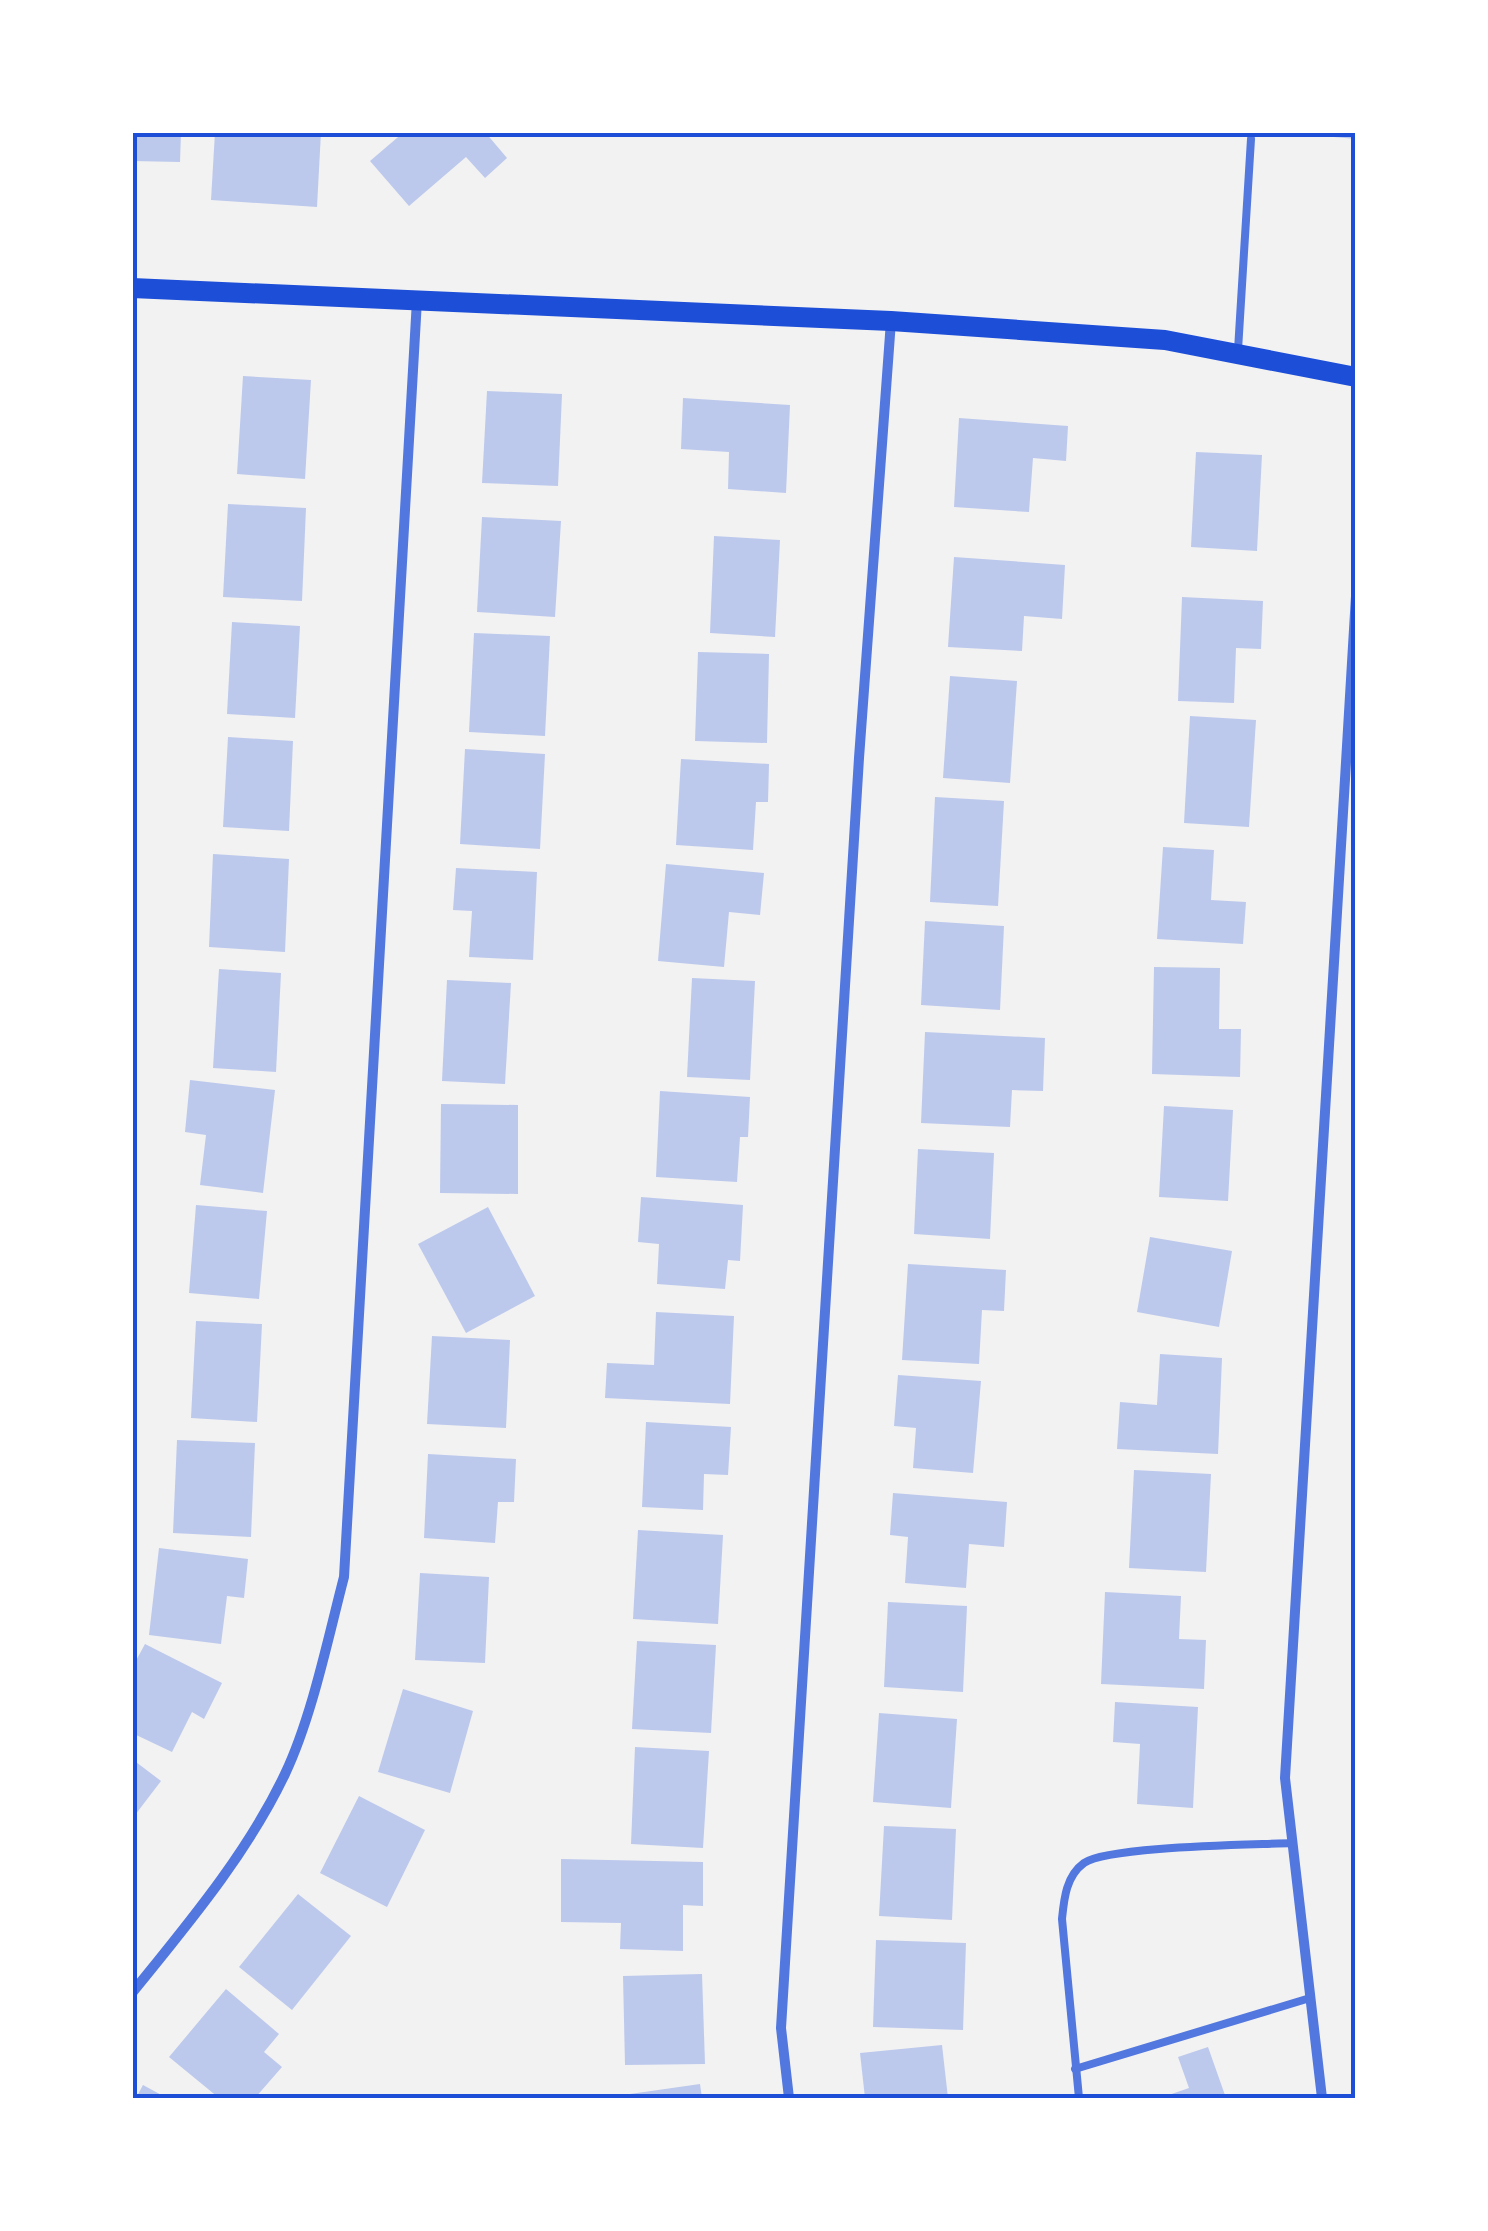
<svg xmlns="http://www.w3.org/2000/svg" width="1488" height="2231" font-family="'Alegreya Sans',sans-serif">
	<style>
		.building { fill: #bdc9ec }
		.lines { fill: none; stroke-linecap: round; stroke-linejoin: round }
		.service { stroke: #5277de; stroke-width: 8 }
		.minor { stroke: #5277de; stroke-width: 10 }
		.secondary { stroke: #1d4ed8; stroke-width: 20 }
		.neatline { fill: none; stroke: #1d4ed8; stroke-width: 4 }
	</style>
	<rect width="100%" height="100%" fill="#f2f2f2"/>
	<g class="building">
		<path d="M 132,132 L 181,132 L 180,162 L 132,161 Z"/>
		<path d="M 215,132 L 321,132 L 317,207 L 211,200 Z"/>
		<path d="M 404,132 L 485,132 L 507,158 L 485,178 L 466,157 L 409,206 L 370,161 Z"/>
		<path d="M 1311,132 L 1356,132 L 1356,139 L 1311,135 Z"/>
		<path d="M 243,376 L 311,380 L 305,479 L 237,474 Z"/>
		<path d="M 487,391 L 562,394 L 558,486 L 482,483 Z"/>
		<path d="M 683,398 L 790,405 L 786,493 L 728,489 L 729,452 L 681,449 Z"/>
		<path d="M 959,418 L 1068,426 L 1066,461 L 1033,458 L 1029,512 L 954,507 Z"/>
		<path d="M 1196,452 L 1262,455 L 1257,551 L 1191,547 Z"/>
		<path d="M 228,504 L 306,508 L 302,601 L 223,597 Z"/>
		<path d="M 482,517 L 561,521 L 555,617 L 477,612 Z"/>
		<path d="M 714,536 L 780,540 L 775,637 L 710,633 Z"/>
		<path d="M 954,557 L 1065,565 L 1062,619 L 1024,616 L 1022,651 L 948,647 Z"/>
		<path d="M 1182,597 L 1263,601 L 1261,649 L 1236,648 L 1234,703 L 1178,701 Z"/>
		<path d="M 232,622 L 300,626 L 295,718 L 227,714 Z"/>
		<path d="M 474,633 L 550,636 L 545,736 L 469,732 Z"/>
		<path d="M 698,652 L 769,654 L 767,743 L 695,741 Z"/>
		<path d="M 950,676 L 1017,681 L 1010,783 L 943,778 Z"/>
		<path d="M 1190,716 L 1256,720 L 1249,827 L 1184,823 Z"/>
		<path d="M 228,737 L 293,741 L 289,831 L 223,827 Z"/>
		<path d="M 465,749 L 545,754 L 540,849 L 460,844 Z"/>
		<path d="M 681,759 L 769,764 L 768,802 L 756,802 L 753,850 L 676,845 Z"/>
		<path d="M 935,797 L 1004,801 L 998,906 L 930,902 Z"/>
		<path d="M 1163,847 L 1214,850 L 1211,900 L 1246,902 L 1243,944 L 1157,939 Z"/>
		<path d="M 213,854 L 289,859 L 285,952 L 209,947 Z"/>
		<path d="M 666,864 L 764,873 L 760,915 L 729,912 L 724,967 L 658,961 Z"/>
		<path d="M 456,868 L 537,872 L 533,960 L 469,957 L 472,911 L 453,910 Z"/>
		<path d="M 925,921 L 1004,926 L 1000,1010 L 921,1005 Z"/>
		<path d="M 1154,967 L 1220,968 L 1219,1029 L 1241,1029 L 1240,1077 L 1152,1074 Z"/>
		<path d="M 219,969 L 281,973 L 276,1072 L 213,1068 Z"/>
		<path d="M 692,978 L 755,981 L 750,1080 L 687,1077 Z"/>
		<path d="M 447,980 L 511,983 L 505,1084 L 442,1081 Z"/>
		<path d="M 925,1032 L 1045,1038 L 1043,1091 L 1012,1090 L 1010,1127 L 921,1123 Z"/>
		<path d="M 190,1080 L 275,1090 L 263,1193 L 200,1185 L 206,1135 L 185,1132 Z"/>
		<path d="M 660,1091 L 750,1097 L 748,1137 L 740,1137 L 737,1182 L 656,1177 Z"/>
		<path d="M 441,1104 L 518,1105 L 518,1194 L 440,1193 Z"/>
		<path d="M 1164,1106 L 1233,1110 L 1228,1201 L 1159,1197 Z"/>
		<path d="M 918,1149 L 994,1153 L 990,1239 L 914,1234 Z"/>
		<path d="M 641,1197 L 743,1205 L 740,1261 L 728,1260 L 725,1289 L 657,1284 L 659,1244 L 638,1242 Z"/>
		<path d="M 196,1205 L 267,1211 L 259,1299 L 189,1293 Z"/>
		<path d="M 488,1207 L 535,1296 L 466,1333 L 418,1244 Z"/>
		<path d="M 1150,1237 L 1232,1251 L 1219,1327 L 1137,1312 Z"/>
		<path d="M 908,1264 L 1006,1270 L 1004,1311 L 982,1310 L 979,1364 L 902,1360 Z"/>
		<path d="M 656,1312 L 734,1316 L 730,1404 L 605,1398 L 607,1363 L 654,1365 Z"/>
		<path d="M 196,1321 L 262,1324 L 257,1422 L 191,1418 Z"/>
		<path d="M 432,1336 L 510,1340 L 506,1428 L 427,1424 Z"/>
		<path d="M 1160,1354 L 1222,1358 L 1218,1454 L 1117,1449 L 1120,1402 L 1157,1405 Z"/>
		<path d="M 898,1375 L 981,1381 L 973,1473 L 913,1468 L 916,1428 L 894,1426 Z"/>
		<path d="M 646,1422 L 731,1427 L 728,1475 L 704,1474 L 703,1510 L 642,1507 Z"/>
		<path d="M 177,1440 L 255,1443 L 251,1537 L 173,1533 Z"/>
		<path d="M 428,1454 L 516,1459 L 514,1502 L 498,1502 L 495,1543 L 424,1538 Z"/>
		<path d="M 1134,1470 L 1211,1474 L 1206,1572 L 1129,1568 Z"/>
		<path d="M 893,1493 L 1007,1502 L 1004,1547 L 969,1544 L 966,1588 L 905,1583 L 908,1537 L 890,1535 Z"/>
		<path d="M 638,1530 L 723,1535 L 718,1624 L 633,1619 Z"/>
		<path d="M 159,1548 L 248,1559 L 244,1598 L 227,1596 L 221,1644 L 149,1635 Z"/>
		<path d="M 420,1573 L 489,1577 L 485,1663 L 415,1660 Z"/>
		<path d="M 1105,1592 L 1181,1596 L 1179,1639 L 1206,1640 L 1204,1689 L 1101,1684 Z"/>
		<path d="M 888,1602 L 967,1606 L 963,1692 L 884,1687 Z"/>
		<path d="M 637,1641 L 716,1645 L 711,1733 L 632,1729 Z"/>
		<path d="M 145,1644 L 222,1683 L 204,1719 L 192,1712 L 172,1752 L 132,1733 L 132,1668 Z"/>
		<path d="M 403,1689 L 473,1711 L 450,1793 L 378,1772 Z"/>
		<path d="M 1115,1702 L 1198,1707 L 1193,1808 L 1137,1804 L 1140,1744 L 1113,1742 Z"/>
		<path d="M 879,1713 L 957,1719 L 951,1808 L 873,1802 Z"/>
		<path d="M 635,1747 L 709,1751 L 703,1848 L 631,1844 Z"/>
		<path d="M 132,1759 L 161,1781 L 132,1819 Z"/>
		<path d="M 359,1796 L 425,1830 L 387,1907 L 320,1873 Z"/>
		<path d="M 884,1826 L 956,1829 L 952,1920 L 879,1916 Z"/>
		<path d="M 561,1859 L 703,1862 L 703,1906 L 683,1905 L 683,1951 L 620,1949 L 621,1923 L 561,1922 Z"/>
		<path d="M 298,1894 L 351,1936 L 292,2010 L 239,1967 Z"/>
		<path d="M 876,1940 L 966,1943 L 963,2030 L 873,2027 Z"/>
		<path d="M 702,1974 L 705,2064 L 625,2065 L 623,1976 Z"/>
		<path d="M 226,1989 L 279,2034 L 264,2052 L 282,2067 L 255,2098 L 219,2098 L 169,2057 Z"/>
		<path d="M 942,2045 L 948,2098 L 865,2098 L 860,2053 Z"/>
		<path d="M 1208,2047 L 1226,2098 L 1160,2098 L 1189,2088 L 1178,2057 Z"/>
		<path d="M 700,2084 L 702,2098 L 616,2098 L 616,2096 Z"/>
		<path d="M 143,2085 L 167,2098 L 136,2098 Z"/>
	</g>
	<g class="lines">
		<g class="service">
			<path d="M 1238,350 L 1251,139"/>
			<path d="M 1075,2069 L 1310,1998"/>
			<path d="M 1079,2098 L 1062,1919 C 1064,1899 1066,1876 1084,1863 C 1108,1846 1255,1845 1293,1843"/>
		</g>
		<g class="minor">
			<path d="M 132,1993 C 187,1925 247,1854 285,1774 C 312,1717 328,1638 344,1577 L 417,300"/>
			<path d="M 789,2098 L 781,2028 L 859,758 L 891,321"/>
			<path d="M 1322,2098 L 1285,1778 L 1356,596"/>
		</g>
		<path class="secondary" d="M 132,288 L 891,321 L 1165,340 L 1356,377"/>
	</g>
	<rect width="1488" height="2231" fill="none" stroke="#ffffff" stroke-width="270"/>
	<rect x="135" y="135" width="1218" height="1961" class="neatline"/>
</svg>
